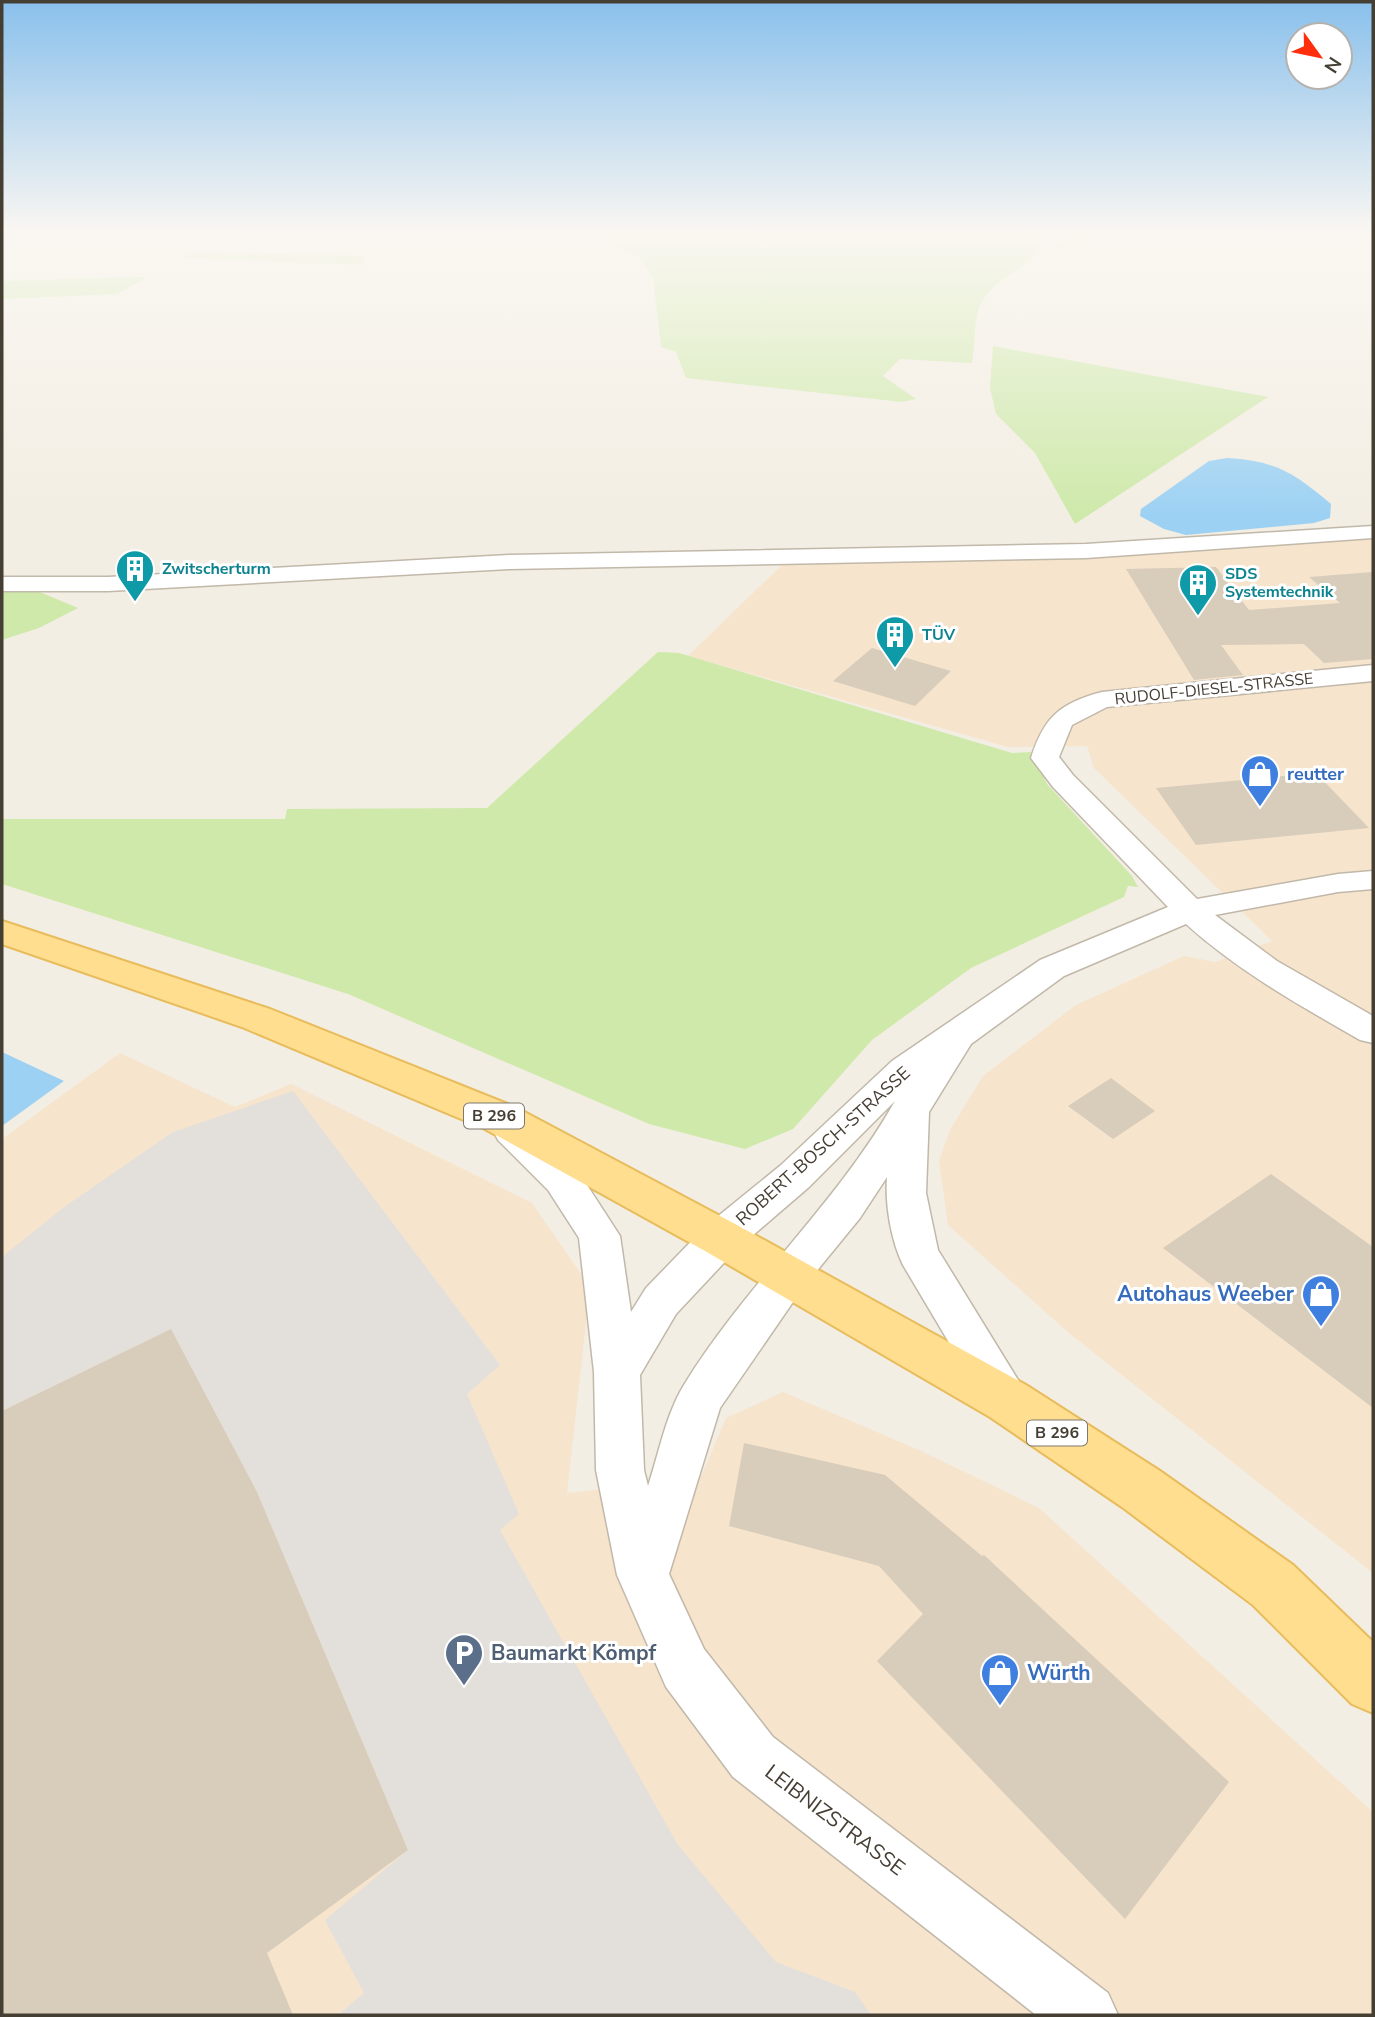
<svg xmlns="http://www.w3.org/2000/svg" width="1375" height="2017" font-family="'Nunito Sans',sans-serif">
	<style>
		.commercial { fill: #f6e4cd }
		.green { fill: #cee9aa }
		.parking { fill: #e3e0dc }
		.water { fill: #9cd1f3 }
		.building { fill: #d8ccbb }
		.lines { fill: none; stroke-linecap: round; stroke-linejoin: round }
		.street-casing { stroke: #c1b8a9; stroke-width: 3 }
		.primary-casing { stroke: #e8bc5c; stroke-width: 4 }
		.street { fill: #fff; fill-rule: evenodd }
		.primary { fill: #ffde90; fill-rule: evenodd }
		.labels { text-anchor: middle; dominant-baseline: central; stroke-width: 6; stroke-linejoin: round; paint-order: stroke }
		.far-culture-label { font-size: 16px; font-weight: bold; fill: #0d838f; stroke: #fff; text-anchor: start }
		.far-street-label { font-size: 16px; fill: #453e33; stroke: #fff }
		.shield { fill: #fff; stroke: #7d7870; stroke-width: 2 }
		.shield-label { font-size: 16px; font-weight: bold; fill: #453e33 }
		.shop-label { font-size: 18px; font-weight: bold; fill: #366cbe; stroke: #fff; text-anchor: start }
		.street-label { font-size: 18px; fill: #453e33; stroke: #fff }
		.near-shop-label { font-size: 21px; font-weight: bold; fill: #366cbe; stroke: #fff; text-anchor: end }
		.near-service-label { font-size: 21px; font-weight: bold; fill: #4e5e75; stroke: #fff; text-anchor: start }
		.near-street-label { font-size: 21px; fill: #453e33; stroke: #fff }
	</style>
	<rect width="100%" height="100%" fill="#f3eee3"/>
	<g class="commercial">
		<path d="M 1373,537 L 1373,1573 L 1070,1334 L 948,1225 L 939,1161 L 950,1130 L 983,1076 L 1076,1005 L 1184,956 L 1215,962 L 1272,941 L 1094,768 L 1087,746 L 1008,747 L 688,656 L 785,562 L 1045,558 L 1221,549 Z"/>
		<path d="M 120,1053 L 235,1107 L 291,1084 L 532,1203 L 590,1287 L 567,1493 L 700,1479 L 726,1418 L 783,1392 L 919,1450 L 1039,1508 L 1373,1812 L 1373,2015 L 2,2015 L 2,1139 Z"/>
	</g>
	<g class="green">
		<path d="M 549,234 L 1040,234 L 1046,237 C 1032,272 998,272 981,303 C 974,315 975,348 972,363 L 900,359 L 883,376 L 916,399 L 902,402 L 686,378 L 676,352 L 661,347 L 653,277 L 641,260 L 632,254 L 588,237 L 577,242 L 548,237 Z"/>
		<path d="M 1074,234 L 1115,234 L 1053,251 L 1067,239 L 1060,236 Z"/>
		<path d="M 189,253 L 358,255 L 363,257 L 364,265 L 181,258 Z"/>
		<path d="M 147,277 L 117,294 L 2,299 L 2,281 Z"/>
		<path d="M 993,346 L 1268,397 L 1075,524 L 1035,453 L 996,414 L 990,388 Z"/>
		<path d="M 2,590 L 35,590 L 78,608 L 39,628 L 2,640 Z"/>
		<path d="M 658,652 L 679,653 L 1012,753 L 1032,752 L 1047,784 L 1132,876 L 1138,887 L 1128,886 L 1124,897 L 971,968 L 872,1040 L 793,1129 L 745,1149 L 649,1124 L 348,994 L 2,884 L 2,819 L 285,819 L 287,809 L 487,808 Z"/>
	</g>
	<path class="parking" d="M 293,1091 L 500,1365 L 467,1394 L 519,1514 L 500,1530 L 678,1845 L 776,1962 L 855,1992 L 871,2015 L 338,2015 L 364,1993 L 325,1920 L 408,1850 L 257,1492 L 171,1329 L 2,1411 L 2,1257 L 67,1205 L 173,1132 Z"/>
	<g class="water">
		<path d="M 1227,458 C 1277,461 1294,473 1331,504 L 1330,518 L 1314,523 L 1186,535 L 1164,529 L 1140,516 L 1141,509 L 1209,461 Z"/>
		<path d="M 2,1052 L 64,1081 L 2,1126 Z"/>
	</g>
	<g class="building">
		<path d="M 1216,567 L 1249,610 L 1340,603 L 1309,577 L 1373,572 L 1373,659 L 1324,663 L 1304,644 L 1221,645 L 1243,675 L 1194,680 L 1126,569 Z"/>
		<path d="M 872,648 L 951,671 L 915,706 L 833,681 Z"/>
		<path d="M 1316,773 L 1369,828 L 1196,845 L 1156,788 Z"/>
		<path d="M 1111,1078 L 1155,1111 L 1113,1139 L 1068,1106 Z"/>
		<path d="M 1271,1174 L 1373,1247 L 1373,1408 L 1163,1248 Z"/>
		<path d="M 171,1329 L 257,1492 L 408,1850 L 267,1953 L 293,2015 L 2,2015 L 2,1411 Z"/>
		<path d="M 744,1443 L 885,1475 L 982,1556 L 984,1555 L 1229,1782 L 1125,1919 L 877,1661 L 923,1614 L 879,1566 L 729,1526 Z"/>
	</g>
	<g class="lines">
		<defs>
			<g id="street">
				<path d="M 1373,526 L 1373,538 L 1086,558 L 509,569 L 108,591 L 2,591 L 2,577 L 108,577 L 509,555 L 1086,544 Z"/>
				<path d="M 1373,665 L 1373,681 L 1107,707 L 1072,725 L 1059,757 L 1073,775 L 1197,899 L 1338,874 L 1373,871 L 1373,889 L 1338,892 L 1215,915 L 1277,961 L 1373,1016 L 1373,1043 L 1360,1040 C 1299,1005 1238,971 1186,924 L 1064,976 L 971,1044 L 929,1112 L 926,1193 L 938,1250 L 1031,1401 L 1024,1415 L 1008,1421 L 992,1415 L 903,1265 C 891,1240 885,1205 887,1177 L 860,1218 L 802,1289 L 720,1408 L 669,1574 L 704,1649 L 773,1737 L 1108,1993 L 1118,2015 L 1036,2015 L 733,1777 L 666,1687 L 617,1575 L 596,1470 L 594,1372 L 579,1238 L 548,1190 L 498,1140 L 493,1130 L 498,1120 L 512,1116 L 526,1120 L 576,1168 L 620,1236 L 631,1312 L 646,1288 L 706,1226 L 781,1165 L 892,1061 L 1040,960 L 1168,907 L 1053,787 L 1031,758 C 1044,717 1060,703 1102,692 ZM 895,1101 C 837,1204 746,1284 684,1385 C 666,1414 659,1453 648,1486 L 644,1470 L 640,1375 L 676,1314 L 736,1250 L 809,1187 Z"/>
			</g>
			<path id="primary" d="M 2,921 L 270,1009 L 515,1107 L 737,1225 L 1026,1385 L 1160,1471 L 1293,1565 L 1373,1642 L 1373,1713 L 1352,1704 L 1253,1605 L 1122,1507 L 990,1417 L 705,1251 L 485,1129 L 242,1027 L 2,944 Z"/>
		</defs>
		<use href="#street" class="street-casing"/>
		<use href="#primary" class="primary-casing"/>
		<use href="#street" class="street"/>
		<use href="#primary" class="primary"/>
	</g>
	<linearGradient id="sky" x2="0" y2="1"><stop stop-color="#89c0ec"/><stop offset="0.45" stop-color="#faf7f2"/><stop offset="1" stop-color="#faf7f2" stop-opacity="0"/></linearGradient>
	<rect width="1375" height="516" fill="url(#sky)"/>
	<defs>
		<symbol id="building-pin" viewBox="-11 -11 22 30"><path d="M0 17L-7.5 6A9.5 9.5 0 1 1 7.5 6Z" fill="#0f9aa8" stroke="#fff"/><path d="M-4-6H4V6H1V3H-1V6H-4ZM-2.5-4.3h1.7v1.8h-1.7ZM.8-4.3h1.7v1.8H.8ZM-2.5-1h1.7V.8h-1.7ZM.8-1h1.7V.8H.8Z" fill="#fff"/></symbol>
		<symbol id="shop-pin" viewBox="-11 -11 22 30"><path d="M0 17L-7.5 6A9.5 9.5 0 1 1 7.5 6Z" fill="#3f7fe0" stroke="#fff"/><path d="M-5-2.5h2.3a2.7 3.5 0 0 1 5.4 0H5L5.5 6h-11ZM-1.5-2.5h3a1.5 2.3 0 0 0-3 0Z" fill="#fff"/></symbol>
		<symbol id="parking-pin" viewBox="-11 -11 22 30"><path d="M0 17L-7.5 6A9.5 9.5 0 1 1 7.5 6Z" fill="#5c6f8a" stroke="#fff"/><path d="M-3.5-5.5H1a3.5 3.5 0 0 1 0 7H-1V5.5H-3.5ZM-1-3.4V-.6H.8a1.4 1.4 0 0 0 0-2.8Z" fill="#fff"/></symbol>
	</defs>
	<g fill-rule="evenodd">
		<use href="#building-pin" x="113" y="547" width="44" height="60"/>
		<use href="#building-pin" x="1176" y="561" width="44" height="60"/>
		<use href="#building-pin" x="873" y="613" width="44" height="60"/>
		<use href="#shop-pin" x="1238" y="752" width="44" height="60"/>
		<use href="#shop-pin" x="1299" y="1272" width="44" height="60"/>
		<use href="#parking-pin" x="442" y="1631" width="44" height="60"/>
		<use href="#shop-pin" x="978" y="1651" width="44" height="60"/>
	</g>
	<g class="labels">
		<g class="far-culture-label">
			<text x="162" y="569">Zwitscherturm</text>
			<text x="1225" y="574">SDS<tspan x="1225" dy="18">Systemtechnik</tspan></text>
			<text x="922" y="635">TÜV</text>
		</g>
		<g class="far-street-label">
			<text transform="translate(1214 689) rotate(-6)">RUDOLF-DIESEL-STRASSE</text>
		</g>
		<g class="shield">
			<rect x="464" y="1103.5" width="60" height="25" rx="5"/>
			<rect x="1027" y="1420.5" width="60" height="25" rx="5"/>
		</g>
		<g class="shield-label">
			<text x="494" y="1116">B 296</text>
			<text x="1057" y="1433">B 296</text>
		</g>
		<g class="shop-label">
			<text x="1287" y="774">reutter</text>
		</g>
		<g class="street-label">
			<text transform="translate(823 1146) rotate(-42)">ROBERT-BOSCH-STRASSE</text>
		</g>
		<g class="near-shop-label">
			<text x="1294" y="1294">Autohaus Weeber</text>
			<text x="1027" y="1673" text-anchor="start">Würth</text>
		</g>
		<g class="near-service-label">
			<text x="491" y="1653">Baumarkt Kömpf</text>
		</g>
		<g class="near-street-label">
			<text transform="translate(835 1820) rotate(37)">LEIBNIZSTRASSE</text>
		</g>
	</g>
	<rect width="1375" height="2017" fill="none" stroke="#453e33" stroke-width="7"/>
	<g transform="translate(1319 56) rotate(123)"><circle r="33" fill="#ffffff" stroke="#b5b2ad" stroke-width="2"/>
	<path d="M0-5L12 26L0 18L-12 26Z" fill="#ff2f0e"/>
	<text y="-10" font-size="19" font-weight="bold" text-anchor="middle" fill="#453e33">N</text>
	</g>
</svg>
